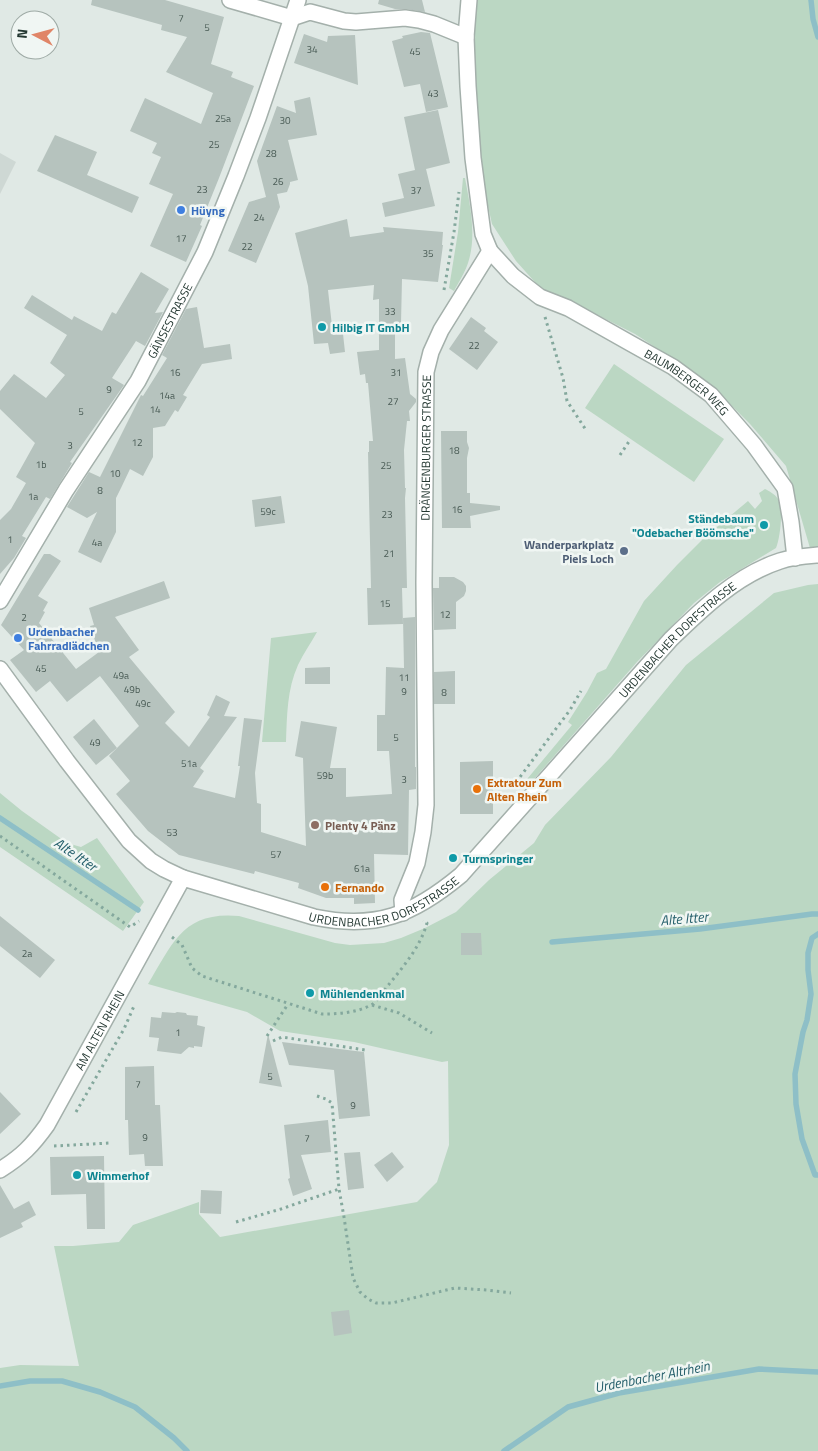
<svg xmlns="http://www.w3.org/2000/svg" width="818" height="1451" font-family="'Titillium Web',sans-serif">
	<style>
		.built { fill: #ced8d4 }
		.green { fill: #bbd7c3 }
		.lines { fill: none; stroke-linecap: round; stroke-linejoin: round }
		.stream { stroke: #8ebfc7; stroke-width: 5.5 }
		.building { fill: #b6c3be }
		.minor-casing { stroke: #a4b0ab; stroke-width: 18 }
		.tertiary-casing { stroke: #a4b0ab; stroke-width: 18 }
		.path { stroke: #84a89d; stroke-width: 3; stroke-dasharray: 2.5 4; stroke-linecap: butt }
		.minor { stroke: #fff; stroke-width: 15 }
		.tertiary { stroke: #fff; stroke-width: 15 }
		.shop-dot { fill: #3f7fe0; stroke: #f0f6f3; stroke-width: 2 }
		.culture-dot { fill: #0f9aa8; stroke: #f0f6f3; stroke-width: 2 }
		.service-dot { fill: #5c6f8a; stroke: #f0f6f3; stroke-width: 2 }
		.food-dot { fill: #e8710a; stroke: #f0f6f3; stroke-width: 2 }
		.education-dot { fill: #8d6e63; stroke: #f0f6f3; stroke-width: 2 }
		.labels { text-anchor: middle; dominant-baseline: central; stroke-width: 5; stroke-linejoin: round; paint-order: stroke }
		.number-label { font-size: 10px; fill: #485a54 }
		.shop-label { font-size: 12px; font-weight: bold; fill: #366cbe; stroke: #f0f6f3; text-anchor: start }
		.street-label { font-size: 12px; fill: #233731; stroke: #f0f6f3 }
		.culture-label { font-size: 12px; font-weight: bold; fill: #0d838f; stroke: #f0f6f3; text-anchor: start }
		.service-label { font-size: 12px; font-weight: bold; fill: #4e5e75; stroke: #f0f6f3; text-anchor: end }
		.food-label { font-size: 12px; font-weight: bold; fill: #c56008; stroke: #f0f6f3; text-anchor: start }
		.education-label { font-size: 12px; font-weight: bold; fill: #785e54; stroke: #f0f6f3; text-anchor: start }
		.water-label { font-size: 14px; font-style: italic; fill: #255f6b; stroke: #f0f6f3 }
	</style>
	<rect width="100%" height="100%" fill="#e0e9e5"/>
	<path class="built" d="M 0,153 L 16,162 L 0,194 Z"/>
	<g class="green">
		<path d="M 472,0 L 818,0 L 818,548 L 810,548 L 786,466 L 750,424 L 716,390 L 678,362 L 635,334 L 572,302 L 543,291 L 516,261 L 492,224 L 476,152 Z"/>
		<path d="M 463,178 L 465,178 C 470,205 477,236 468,263 C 465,272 459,282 454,291 L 449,288 L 458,232 Z"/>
		<path d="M 614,364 L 724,439 L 694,482 L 585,408 Z"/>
		<path d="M 765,489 C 769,491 775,494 778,499 C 784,507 780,539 776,548 L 720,582 L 694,603 L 637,662 L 527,787 L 523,784 L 572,725 L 568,722 L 587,692 L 597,673 L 606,669 L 644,601 L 677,565 L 705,537 L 748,501 L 755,509 L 762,501 L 759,493 Z"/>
		<path d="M 818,584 L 818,1451 L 0,1451 L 0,1368 L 20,1365 L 79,1366 L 54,1246 L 73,1246 L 119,1242 L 133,1225 L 199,1202 L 199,1214 L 220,1237 L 417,1202 L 437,1182 L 449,1145 L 448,1061 L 442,1062 L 354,1042 L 280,1031 L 247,1012 L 148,984 C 173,943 183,911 239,916 L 335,943 L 350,945 L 384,943 L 401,938 L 425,928 L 456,912 L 489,880 L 534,843 L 545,825 L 611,757 L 686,665 L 774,593 L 808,585 Z"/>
		<path d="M 317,632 C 311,643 303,654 298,665 C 287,689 287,716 286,742 L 262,742 L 271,638 Z"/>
		<path d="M 0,793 L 22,811 L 67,843 L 81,847 L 97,838 L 144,902 L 123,931 L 0,847 Z"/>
	</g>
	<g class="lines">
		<g class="stream">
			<path d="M 811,0 L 813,19 L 818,37"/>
			<path d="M 0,818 L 138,910"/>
			<path d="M 818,934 L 812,938 L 808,953 L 808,970 L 811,994 L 807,1020 L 803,1032 L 795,1074 L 796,1104 L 802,1139 L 815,1175 L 818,1175"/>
			<path d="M 552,942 L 700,929 L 812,914 L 818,914"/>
			<path d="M 0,1386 L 30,1381 L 62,1381 L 100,1392 L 135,1407 L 174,1438 L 187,1451"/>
			<path d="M 504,1451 L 568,1407 L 619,1393 L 759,1369 L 818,1372"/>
		</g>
	</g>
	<g class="building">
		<path d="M 92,0 L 165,0 L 224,17 L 211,64 L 233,72 L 231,77 L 254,86 L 219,178 L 200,225 L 202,226 L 186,262 L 150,246 L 173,194 L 149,184 L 161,157 L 152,153 L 157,143 L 130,131 L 145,98 L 201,124 L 213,93 L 166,72 L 187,37 L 161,30 L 162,25 L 91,5 Z"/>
		<path d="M 379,0 L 422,0 L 425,12 L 406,9 L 395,9 L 378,4 Z"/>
		<path d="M 421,32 L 430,33 L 448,107 L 426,112 L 420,84 L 404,87 L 392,41 L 403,38 L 402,36 Z"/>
		<path d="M 304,34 L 327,42 L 328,36 L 355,35 L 358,85 L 294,63 Z"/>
		<path d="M 310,97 L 317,135 L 288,140 L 298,180 L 290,182 L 290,184 L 287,192 L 277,194 L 280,207 L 256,263 L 228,251 L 249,202 L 266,197 L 257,161 L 277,106 L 296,113 L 294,101 Z"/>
		<path d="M 438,110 L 450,163 L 426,169 L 435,206 L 385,217 L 382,203 L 404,198 L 398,174 L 415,170 L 404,117 Z"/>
		<path d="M 55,135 L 97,152 L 87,175 L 139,197 L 132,213 L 37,171 Z"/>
		<path d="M 347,219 L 350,237 L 384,232 L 383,227 L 443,232 L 442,245 L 443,245 L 438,282 L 402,279 L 401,323 L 395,323 L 395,359 L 405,358 L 410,394 L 416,399 L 416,402 L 409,411 L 410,421 L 407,421 L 404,450 L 405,488 L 406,488 L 405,498 L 407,588 L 402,588 L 403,624 L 368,625 L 367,588 L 371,588 L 368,452 L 369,452 L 369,441 L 373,441 L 368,383 L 366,383 L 365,374 L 360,375 L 357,352 L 379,350 L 379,299 L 373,300 L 374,285 L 328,290 L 333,335 L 343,334 L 345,352 L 330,354 L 328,343 L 314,344 L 308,286 L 295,233 Z"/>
		<path d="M 141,272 L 169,289 L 155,313 L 163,312 L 145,346 L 136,341 L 112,378 L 124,385 L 70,462 L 72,463 L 50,499 L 46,497 L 22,536 L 26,538 L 14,558 L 0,574 L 0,520 L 11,509 L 26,483 L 16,477 L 35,443 L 0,409 L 0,391 L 14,374 L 46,398 L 65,375 L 50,363 L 67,335 L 24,308 L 32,295 L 72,320 L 74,316 L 102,331 L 112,312 L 116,314 Z"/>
		<path d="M 197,307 L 204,348 L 230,344 L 232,359 L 202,364 L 183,395 L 187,397 L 178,412 L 175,410 L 165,426 L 153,428 L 153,457 L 143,476 L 130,469 L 121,488 L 116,498 L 116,532 L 101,563 L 78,552 L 97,512 L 87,518 L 67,507 L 89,472 L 100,477 L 141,395 L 143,396 L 167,358 L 162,355 L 186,309 Z"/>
		<path d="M 471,317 L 486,328 L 484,331 L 498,342 L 477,370 L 449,349 Z"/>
		<path d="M 441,431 L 467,431 L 467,442 L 469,448 L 467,458 L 467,493 L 470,493 L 470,503 L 500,506 L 500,510 L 470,516 L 471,528 L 442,528 Z"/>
		<path d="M 281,496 L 285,523 L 255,527 L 252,500 Z"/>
		<path d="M 44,554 L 50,554 L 61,561 L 38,596 L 48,602 L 43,611 L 45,612 L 39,623 L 76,669 L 99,652 L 90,626 L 94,625 L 89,608 L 164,581 L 170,598 L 115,617 L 139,650 L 129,657 L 175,712 L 165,723 L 189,747 L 210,717 L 207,715 L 216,695 L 230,702 L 224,716 L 237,717 L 200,768 L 204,771 L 193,787 L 235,798 L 240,766 L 238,766 L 244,718 L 262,720 L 255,773 L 257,803 L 261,804 L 261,832 L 306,846 L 303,758 L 295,756 L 301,721 L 337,727 L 330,768 L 346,768 L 346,797 L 392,794 L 389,751 L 377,751 L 377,715 L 385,715 L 386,667 L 404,668 L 403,618 L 415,617 L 415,767 L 416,767 L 416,789 L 409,790 L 408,855 L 374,854 L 375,903 L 354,904 L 354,898 L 326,898 L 298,888 L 299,883 L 255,871 L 254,874 L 179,855 L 148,831 L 116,794 L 130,781 L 109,756 L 139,726 L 100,676 L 67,702 L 50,681 L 36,692 L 10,660 L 24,650 L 1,625 Z"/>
		<path d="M 439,577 L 454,577 L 463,582 L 466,586 L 466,591 L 464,596 L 456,602 L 456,629 L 434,630 L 433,588 L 439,588 Z"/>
		<path d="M 330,667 L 330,684 L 305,684 L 305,668 Z"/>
		<path d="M 455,671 L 455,704 L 434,704 L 434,672 Z"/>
		<path d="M 94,719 L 117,748 L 96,765 L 73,737 Z"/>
		<path d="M 493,761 L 493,814 L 460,814 L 460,762 Z"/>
		<path d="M 0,916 L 55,960 L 40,978 L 0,946 Z"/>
		<path d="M 461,933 L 481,933 L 482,955 L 461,955 Z"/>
		<path d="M 162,1012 L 175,1013 L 177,1012 L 186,1013 L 187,1015 L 198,1016 L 197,1025 L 205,1027 L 202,1047 L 194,1046 L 194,1048 L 189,1047 L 181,1054 L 157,1051 L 159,1038 L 149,1037 L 151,1017 L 161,1018 Z"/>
		<path d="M 268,1034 L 282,1087 L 259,1083 Z"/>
		<path d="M 282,1042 L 364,1052 L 370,1116 L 339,1119 L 334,1070 L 289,1065 Z"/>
		<path d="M 154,1066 L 155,1105 L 160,1105 L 163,1166 L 145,1166 L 144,1154 L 129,1155 L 128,1120 L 125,1120 L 125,1067 Z"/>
		<path d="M 0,1092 L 21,1114 L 0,1134 Z"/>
		<path d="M 328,1120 L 331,1152 L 301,1155 L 312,1189 L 293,1196 L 288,1179 L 290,1178 L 284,1125 Z"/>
		<path d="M 360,1152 L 364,1188 L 348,1190 L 344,1153 Z"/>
		<path d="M 392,1152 L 404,1167 L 387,1182 L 374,1165 Z"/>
		<path d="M 104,1156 L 105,1229 L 87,1229 L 86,1194 L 51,1195 L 50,1157 Z"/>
		<path d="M 0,1185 L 14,1209 L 29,1201 L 36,1215 L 21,1223 L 23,1227 L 0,1238 Z"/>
		<path d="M 201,1190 L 222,1191 L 221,1214 L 200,1213 Z"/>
		<path d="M 349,1310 L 352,1333 L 334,1336 L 331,1312 Z"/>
	</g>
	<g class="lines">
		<defs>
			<g id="minor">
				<path d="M 230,0 L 292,18 L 310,12 L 344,21 L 356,22 L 405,18 L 419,20 L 434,24 L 466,37"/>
				<path id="s1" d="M 469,0 L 466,37 L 468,86 L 473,158 L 483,234 L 490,251 L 513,276 L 540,297 L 568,308 L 630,343 L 673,367 L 711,395 L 754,445 L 785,488 L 791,522 L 795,558"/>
				<path id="s2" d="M 0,601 L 66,490 L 138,381 L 205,252 L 236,176 L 258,118 L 298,0"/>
				<path d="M 0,669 L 67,761 L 129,841 L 151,861 L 164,869 L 183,878"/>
				<path id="s3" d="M 403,913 L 402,900 L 417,863 L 423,832 L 426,805 L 424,583 L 426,372 L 431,352 L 441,330 L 490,251"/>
			</g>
			<g id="tertiary">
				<path id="s4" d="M 0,1170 C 22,1156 32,1146 47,1125 L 183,878 L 314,917 C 376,930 413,915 461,875 L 671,639 C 703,608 737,575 780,561 C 792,557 806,556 818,555"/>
			</g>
		</defs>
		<use href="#minor" class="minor-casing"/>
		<use href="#tertiary" class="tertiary-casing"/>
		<g class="path">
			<path d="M 444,290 L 454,232 L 459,192"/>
			<path d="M 545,317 L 563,378 L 567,401 L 586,430"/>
			<path d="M 620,455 L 630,440"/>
			<path d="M 518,783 L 520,777 L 570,710 L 581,691"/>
			<path d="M 0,836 L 130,927 L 139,921"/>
			<path d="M 172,937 L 182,945 L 192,968 L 202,976 L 322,1014 C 338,1014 356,1013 371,1005 C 377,1002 382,993 386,988 C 402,968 420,948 427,923 L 423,921"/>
			<path d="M 372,1005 L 399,1013 L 432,1033"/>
			<path d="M 267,1036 L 288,1004"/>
			<path d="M 273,1041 L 282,1037 L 365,1050"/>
			<path d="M 317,1096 L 326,1099 L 332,1103 L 339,1189 L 344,1217 L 353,1278 L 360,1292 L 368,1299 L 376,1303 L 392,1303 L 455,1288 L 487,1290 L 511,1293"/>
			<path d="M 76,1112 L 124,1029 L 134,1006"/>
			<path d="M 54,1146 L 110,1143"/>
			<path d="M 236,1222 L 281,1209 L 339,1189"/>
		</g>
		<use href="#minor" class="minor"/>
		<use href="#tertiary" class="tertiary"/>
	</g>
	<g class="shop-dot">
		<circle cx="181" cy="210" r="5"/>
		<circle cx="18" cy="638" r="5"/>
	</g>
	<g class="culture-dot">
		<circle cx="322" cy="327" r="5"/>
		<circle cx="764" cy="525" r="5"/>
		<circle cx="453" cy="858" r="5"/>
		<circle cx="310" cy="993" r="5"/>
		<circle cx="77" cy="1175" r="5"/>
	</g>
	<circle class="service-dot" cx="624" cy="551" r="5"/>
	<g class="food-dot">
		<circle cx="477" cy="789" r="5"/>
		<circle cx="325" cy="887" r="5"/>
	</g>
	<circle class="education-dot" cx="315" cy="825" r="5"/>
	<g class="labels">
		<g class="number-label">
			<text x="181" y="18">7</text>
			<text x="207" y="27">5</text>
			<text x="312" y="49">34</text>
			<text x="415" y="51">45</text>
			<text x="433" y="93">43</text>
			<text x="223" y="118">25a</text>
			<text x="285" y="120">30</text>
			<text x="214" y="144">25</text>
			<text x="271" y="153">28</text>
			<text x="278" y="181">26</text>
			<text x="202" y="189">23</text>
			<text x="416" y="190">37</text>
			<text x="259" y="217">24</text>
			<text x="181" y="238">17</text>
			<text x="247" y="246">22</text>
			<text x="428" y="253">35</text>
			<text x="390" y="311">33</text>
			<text x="474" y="345">22</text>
			<text x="175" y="372">16</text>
			<text x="396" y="372">31</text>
			<text x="109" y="389">9</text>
			<text x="167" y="395">14a</text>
			<text x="393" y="401">27</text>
			<text x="155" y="409">14</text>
			<text x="81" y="411">5</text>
			<text x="137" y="442">12</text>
			<text x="70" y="445">3</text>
			<text x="454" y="450">18</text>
			<text x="41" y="464">1b</text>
			<text x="386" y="465">25</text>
			<text x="115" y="473">10</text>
			<text x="100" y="490">8</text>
			<text x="33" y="496">1a</text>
			<text x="457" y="509">16</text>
			<text x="268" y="511">59c</text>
			<text x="387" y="514">23</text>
			<text x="10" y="539">1</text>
			<text x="97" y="542">4a</text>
			<text x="389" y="553">21</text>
			<text x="385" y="603">15</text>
			<text x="445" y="614">12</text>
			<text x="24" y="617">2</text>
			<text x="41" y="668">45</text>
			<text x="121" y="675">49a</text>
			<text x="404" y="677">11</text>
			<text x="132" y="689">49b</text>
			<text x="404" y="691">9</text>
			<text x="444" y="692">8</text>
			<text x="143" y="703">49c</text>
			<text x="396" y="737">5</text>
			<text x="95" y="742">49</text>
			<text x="189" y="763">51a</text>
			<text x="325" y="775">59b</text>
			<text x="404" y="779">3</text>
			<text x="172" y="832">53</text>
			<text x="276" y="854">57</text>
			<text x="362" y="868">61a</text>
			<text x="27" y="953">2a</text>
			<text x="178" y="1032">1</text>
			<text x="270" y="1076">5</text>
			<text x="138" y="1084">7</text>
			<text x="353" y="1105">9</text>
			<text x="145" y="1137">9</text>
			<text x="307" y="1138">7</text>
		</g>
		<g class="shop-label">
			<text x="191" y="210">Hüyng</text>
			<text x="28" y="631">Urdenbacher<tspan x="28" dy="14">Fahrradlädchen</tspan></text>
		</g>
		<g class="street-label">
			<text stroke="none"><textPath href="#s2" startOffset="328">GÄNSESTRASSE</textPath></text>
			<text stroke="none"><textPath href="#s1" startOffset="492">BAUMBERGER WEG</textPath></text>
			<text stroke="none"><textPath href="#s3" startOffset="469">DRÄNGENBURGER STRASSE</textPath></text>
			<text stroke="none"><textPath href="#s4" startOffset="964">URDENBACHER DORFSTRASSE</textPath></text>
			<text stroke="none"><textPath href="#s4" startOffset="559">URDENBACHER DORFSTRASSE</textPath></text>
			<text stroke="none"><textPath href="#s4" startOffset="174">AM ALTEN RHEIN</textPath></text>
		</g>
		<g class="culture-label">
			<text x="332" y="327">Hilbig IT GmbH</text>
			<text x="754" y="518" text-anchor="end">Ständebaum<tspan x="754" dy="14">"Odebacher Böömsche"</tspan></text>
			<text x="463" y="858">Turmspringer</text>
			<text x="320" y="993">Mühlendenkmal</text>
			<text x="87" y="1175">Wimmerhof</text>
		</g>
		<g class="service-label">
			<text x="614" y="544">Wanderparkplatz<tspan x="614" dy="14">Piels Loch</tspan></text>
		</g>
		<g class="food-label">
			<text x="487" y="782">Extratour Zum<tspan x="487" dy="14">Alten Rhein</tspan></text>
			<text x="335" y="887">Fernando</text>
		</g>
		<g class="education-label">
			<text x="325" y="825">Plenty 4 Pänz</text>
		</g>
		<g class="water-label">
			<text transform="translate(76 854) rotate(34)">Alte Itter</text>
			<text transform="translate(684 918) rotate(-5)">Alte Itter</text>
			<text transform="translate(652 1376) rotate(-11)">Urdenbacher Altrhein</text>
		</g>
	</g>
	<g transform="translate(35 35) rotate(276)"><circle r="24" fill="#f0f6f3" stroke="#9eaaa5"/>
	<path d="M0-4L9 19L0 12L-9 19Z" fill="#e08567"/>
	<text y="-8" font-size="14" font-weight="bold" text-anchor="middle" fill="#233731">N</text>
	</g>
</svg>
